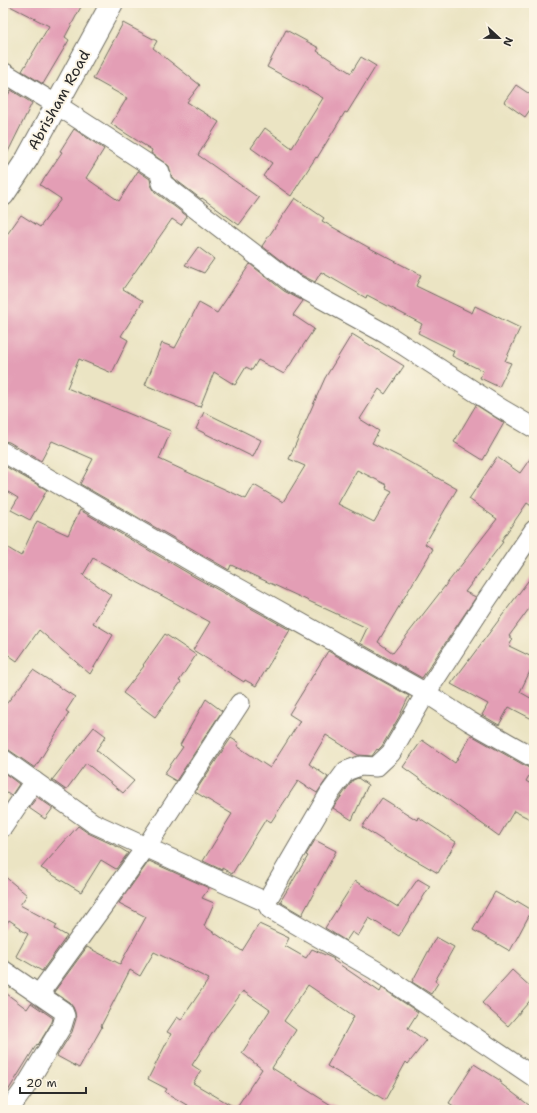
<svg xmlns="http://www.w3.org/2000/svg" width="537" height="1113" font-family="'Shantell Sans',sans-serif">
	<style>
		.building { fill: #e39eb5; fill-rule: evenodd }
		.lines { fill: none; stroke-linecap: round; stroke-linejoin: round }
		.minor-casing { stroke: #6e6c60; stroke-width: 21 }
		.secondary-casing { stroke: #6e6c60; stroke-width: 24 }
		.minor { stroke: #fff; stroke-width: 19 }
		.secondary { stroke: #fff; stroke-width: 22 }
		.labels { text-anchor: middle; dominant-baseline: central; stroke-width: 4; stroke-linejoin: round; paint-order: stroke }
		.street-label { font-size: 15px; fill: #2b2b2b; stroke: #fcf5e5 }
	</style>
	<rect width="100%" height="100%" fill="#fcf5e5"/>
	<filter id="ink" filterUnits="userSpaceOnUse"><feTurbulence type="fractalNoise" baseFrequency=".025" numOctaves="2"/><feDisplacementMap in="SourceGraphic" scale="8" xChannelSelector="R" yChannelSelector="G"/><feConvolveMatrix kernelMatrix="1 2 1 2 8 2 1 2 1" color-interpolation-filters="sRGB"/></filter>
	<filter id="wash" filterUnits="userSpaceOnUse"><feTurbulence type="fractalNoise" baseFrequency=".012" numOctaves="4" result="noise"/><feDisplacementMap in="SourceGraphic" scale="16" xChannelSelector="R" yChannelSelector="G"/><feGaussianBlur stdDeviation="0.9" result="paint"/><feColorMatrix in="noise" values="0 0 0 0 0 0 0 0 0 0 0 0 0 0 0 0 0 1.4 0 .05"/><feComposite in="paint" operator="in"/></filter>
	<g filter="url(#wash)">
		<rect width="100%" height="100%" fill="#ebe4c3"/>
		<g id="blocks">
			<g class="building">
				<path d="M 4,3 L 83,3 L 65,37 L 69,40 L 43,84 L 22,71 L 49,26 Z"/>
				<path d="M 123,23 L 157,41 L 153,48 L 200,85 L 187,102 L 219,122 L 198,155 L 259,198 L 239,225 L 202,198 L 201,199 L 172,177 L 169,166 L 151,153 L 152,150 L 111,124 L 127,98 L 93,79 Z"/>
				<path d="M 286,30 L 319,48 L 317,51 L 351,73 L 361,57 L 376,66 L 347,113 L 345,112 L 317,158 L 316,157 L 291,196 L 263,176 L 272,163 L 251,148 L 265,128 L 292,148 L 323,98 L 306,88 L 267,67 Z"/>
				<path d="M 516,85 L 534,97 L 534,104 L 525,117 L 504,102 Z"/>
				<path d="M 11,90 L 32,103 L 3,162 L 3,92 L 8,95 Z"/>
				<path d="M 74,129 L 104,149 L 86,178 L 119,201 L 138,171 L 150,179 L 151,185 L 155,192 L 187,216 L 181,225 L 172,219 L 123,289 L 143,301 L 121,336 L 128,340 L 112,373 L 79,359 L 67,388 L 171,431 L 159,459 L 246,499 L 254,485 L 283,502 L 305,466 L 289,459 L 325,378 L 352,334 L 404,366 L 385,394 L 379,389 L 360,419 L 379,431 L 372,443 L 402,458 L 457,489 L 425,544 L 433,549 L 378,642 L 393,653 L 497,519 L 469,499 L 497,457 L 520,473 L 534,453 L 534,508 L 527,503 L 501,541 L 503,542 L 465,592 L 476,597 L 422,678 L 360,643 L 367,628 L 231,565 L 229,570 L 80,484 L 93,459 L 52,441 L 41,461 L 9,442 L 3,441 L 3,240 L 21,215 L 40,227 L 61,199 L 40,185 L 62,152 L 60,151 ZM 357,470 L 387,485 L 386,488 L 392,491 L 374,522 L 338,504 Z"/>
				<path d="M 295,198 L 324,218 L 322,221 L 366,246 L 421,275 L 416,286 L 472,313 L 475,306 L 520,328 L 505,361 L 511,363 L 499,387 L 480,378 L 483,371 L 452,356 L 454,351 L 418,333 L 422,324 L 367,295 L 366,298 L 321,272 L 315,282 L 297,273 L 262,246 Z"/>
				<path d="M 198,247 L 214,259 L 204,273 L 185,265 Z"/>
				<path d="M 250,264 L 284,291 L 303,301 L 293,315 L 314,329 L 284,374 L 258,360 L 252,370 L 246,367 L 235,385 L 214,372 L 200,407 L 145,385 L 162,343 L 175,348 L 199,303 L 217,313 Z"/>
				<path d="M 476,405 L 504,423 L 483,460 L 454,442 Z"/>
				<path d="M 204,412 L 261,440 L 253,457 L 196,429 Z"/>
				<path d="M 3,465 L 47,490 L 30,520 L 11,510 L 18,498 L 3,489 Z"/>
				<path d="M 80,510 L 193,576 L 290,630 L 256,686 L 245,680 L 244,682 L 193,650 L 210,622 L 93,558 L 83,575 L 111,595 L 93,623 L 113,635 L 90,674 L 39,630 L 17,661 L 3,651 L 3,545 L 21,556 L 37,521 L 68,535 Z"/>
				<path d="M 534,573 L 534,602 L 509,636 L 513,639 L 509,646 L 534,658 L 534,663 L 520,692 L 534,700 L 534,720 L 509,707 L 499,725 L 482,715 L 488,704 L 451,684 Z"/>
				<path d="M 165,634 L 196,655 L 179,681 L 181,682 L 155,717 L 123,693 L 144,666 L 143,665 Z"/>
				<path d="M 328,651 L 409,696 L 399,717 L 382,746 L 378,750 L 377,749 L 372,756 L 358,755 L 326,735 L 309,764 L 328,777 L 317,793 L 298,781 L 271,822 L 266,819 L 232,874 L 222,868 L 222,870 L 203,861 L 232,814 L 195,792 L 231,738 L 239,743 L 237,746 L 270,768 L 300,721 L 289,714 Z"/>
				<path d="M 33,670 L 75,697 L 66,711 L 69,713 L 35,768 L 9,750 L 3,748 L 3,708 Z"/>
				<path d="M 206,699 L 222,711 L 176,781 L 164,774 L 183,747 L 180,745 Z"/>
				<path d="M 94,727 L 106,736 L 96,750 L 134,781 L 123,793 L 86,763 L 66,790 L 52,780 Z"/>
				<path d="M 471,735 L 529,768 L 533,769 L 526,781 L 534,786 L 534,821 L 514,811 L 499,836 L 403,767 L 422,740 L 455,763 Z"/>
				<path d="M 3,772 L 19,784 L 11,796 L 3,790 Z"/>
				<path d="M 358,778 L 368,785 L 352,820 L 333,808 L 353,780 Z"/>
				<path d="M 37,797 L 53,808 L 45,819 L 29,808 Z"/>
				<path d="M 382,798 L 417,820 L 418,817 L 456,842 L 438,873 L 393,847 L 362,827 Z"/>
				<path d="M 78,826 L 88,833 L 118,847 L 128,853 L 116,869 L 101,860 L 81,892 L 41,868 Z"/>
				<path d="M 315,840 L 336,851 L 302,915 L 280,902 L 308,856 L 306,855 Z"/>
				<path d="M 149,861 L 209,888 L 202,898 L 214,903 L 204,926 L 242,951 L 259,924 L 289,938 L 285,946 L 306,958 L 312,949 L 332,958 L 334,959 L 333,960 L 380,992 L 382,988 L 418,1012 L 408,1028 L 426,1041 L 408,1064 L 406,1062 L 385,1100 L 327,1066 L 354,1016 L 308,985 L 284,1021 L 296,1030 L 272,1068 L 339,1110 L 195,1110 L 165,1092 L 167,1089 L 148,1079 L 171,1034 L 167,1032 L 177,1017 L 181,1020 L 209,979 L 154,952 L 140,976 L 130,970 L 101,1026 L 102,1027 L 79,1068 L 57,1056 L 72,1032 L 76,1019 L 75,1012 L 73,1007 L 69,1002 L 54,992 L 87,947 L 120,964 L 146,917 L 119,903 ZM 243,991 L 270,1010 L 242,1053 L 262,1069 L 236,1108 L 193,1083 L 201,1071 L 192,1065 L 213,1032 Z"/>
				<path d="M 3,875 L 27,895 L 20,905 L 57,925 L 55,929 L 67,936 L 42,971 L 16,956 L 28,934 L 20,929 L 21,928 L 9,920 L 3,930 Z"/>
				<path d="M 418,879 L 430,886 L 399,936 L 369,918 L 358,936 L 352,932 L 346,941 L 325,928 L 355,881 L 398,907 Z"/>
				<path d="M 495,892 L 515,903 L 517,901 L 532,910 L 510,951 L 473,930 Z"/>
				<path d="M 436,937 L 454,947 L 435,981 L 438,983 L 431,994 L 412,982 Z"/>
				<path d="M 512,970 L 534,990 L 534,996 L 508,1026 L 482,1003 Z"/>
				<path d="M 3,991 L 27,1009 L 31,1003 L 53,1018 L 52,1022 L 38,1045 L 37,1044 L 3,1099 Z"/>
				<path d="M 474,1064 L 501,1081 L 500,1083 L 534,1109 L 534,1110 L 460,1110 L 449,1103 Z"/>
			</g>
		</g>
	</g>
	<g filter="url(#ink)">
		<use href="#blocks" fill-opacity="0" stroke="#6e6c60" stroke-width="1"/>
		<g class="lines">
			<defs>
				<g id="minor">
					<path d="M 3,72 L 57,105 L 160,172 L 162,183 L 291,282 L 386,334 L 500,408 L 534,428"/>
					<path d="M 3,452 L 199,566 L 426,693 L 469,721 L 534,758"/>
					<path d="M 3,759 L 93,823 L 266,902 L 270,909 L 375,970 L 534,1077"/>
					<path d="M 3,827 L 34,781"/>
					<path d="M 266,902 L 329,794 L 346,771 L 360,766 L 376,767 L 391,753 L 426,693 L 484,604 L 534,530"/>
					<path d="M 3,970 L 63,1011 L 65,1016 L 62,1026 L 24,1089 L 9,1110"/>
					<path d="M 39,994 L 146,847 L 240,703"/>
				</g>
				<path id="secondary" d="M 3,195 L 27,159 L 112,3"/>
			</defs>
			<use href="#minor" class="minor-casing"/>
			<use href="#secondary" class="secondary-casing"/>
			<use href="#minor" class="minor"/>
			<use href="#secondary" class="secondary"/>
		</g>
	</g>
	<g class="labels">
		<g class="street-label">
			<text transform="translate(59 100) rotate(-61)">Abrisham Road</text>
		</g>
	</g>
	<rect width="537" height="1113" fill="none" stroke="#fcf5e5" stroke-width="16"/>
	<g transform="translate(499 38) rotate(112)" stroke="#fcf5e5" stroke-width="3" paint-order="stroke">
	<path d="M0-3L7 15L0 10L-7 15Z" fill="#2b2b2b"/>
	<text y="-6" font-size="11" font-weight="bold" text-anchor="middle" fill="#2b2b2b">N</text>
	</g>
	<path d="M20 1087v6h66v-6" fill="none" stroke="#2b2b2b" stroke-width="2"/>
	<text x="26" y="1087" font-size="12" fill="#2b2b2b" stroke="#fcf5e5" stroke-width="3" paint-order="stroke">20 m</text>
</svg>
